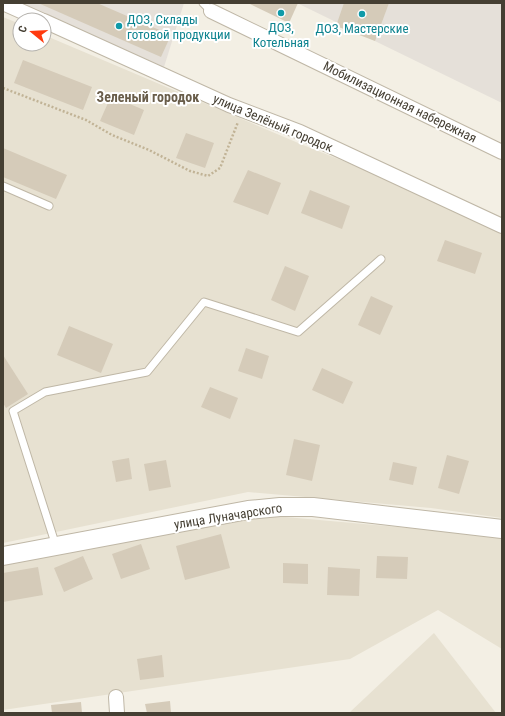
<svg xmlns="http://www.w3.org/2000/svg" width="505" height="716" font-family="'Roboto Condensed',sans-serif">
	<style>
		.residential { fill: #e7e1d1 }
		.industrial { fill: #e5e0d9 }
		.building { fill: #d5cbb9 }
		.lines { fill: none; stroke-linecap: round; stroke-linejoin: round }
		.service-casing { stroke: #bfb7a6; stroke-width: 9 }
		.minor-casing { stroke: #bfb7a6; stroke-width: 16 }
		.tertiary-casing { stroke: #bfb7a6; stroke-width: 20 }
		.path { stroke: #c1b396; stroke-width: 2.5; stroke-dasharray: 2 2; stroke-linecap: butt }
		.service { stroke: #fff; stroke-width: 7 }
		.minor { stroke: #fff; stroke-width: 14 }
		.tertiary { stroke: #fff; stroke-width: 18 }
		.culture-dot { fill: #0f9aa8; stroke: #fff; stroke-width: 1.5 }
		.labels { text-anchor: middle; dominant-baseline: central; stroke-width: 4; stroke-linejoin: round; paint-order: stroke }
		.culture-label { font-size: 13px; fill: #0d838f; stroke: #fff }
		.street-label { font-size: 13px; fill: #453f33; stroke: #fff }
		.neighbourhood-label { font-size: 14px; font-weight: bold; fill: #695d4a; stroke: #fff }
	</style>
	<rect width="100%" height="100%" fill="#f3efe4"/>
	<g class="residential">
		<path d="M 3,17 L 20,24 L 20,44 L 44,44 L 44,35 L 303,145 L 502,224 L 502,518 L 431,508 L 248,492 L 3,543 Z"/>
		<path d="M 263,515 L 420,529 L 502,538 L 502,649 L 438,610 L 350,659 L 3,710 L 3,565 Z"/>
		<path d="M 434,633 L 496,713 L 349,713 Z"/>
	</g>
	<g class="industrial">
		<path d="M 19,3 L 184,3 L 164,67 Z"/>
		<path d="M 297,3 L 502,3 L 502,103 Z"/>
	</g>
	<g class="building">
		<path d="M 38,3 L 97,3 L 171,35 L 161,57 Z"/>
		<path d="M 248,3 L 298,3 L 289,23 Z"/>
		<path d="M 344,3 L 389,3 L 375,41 L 336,26 Z"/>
		<path d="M 23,60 L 92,87 L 83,110 L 14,83 Z"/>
		<path d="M 111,96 L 144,110 L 134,135 L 100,121 Z"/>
		<path d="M 186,133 L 214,143 L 205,168 L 176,158 Z"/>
		<path d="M 3,148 L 67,175 L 56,199 L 3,177 Z"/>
		<path d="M 248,170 L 281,183 L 268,215 L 233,202 Z"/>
		<path d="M 310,190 L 350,206 L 342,229 L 301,213 Z"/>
		<path d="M 445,240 L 482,253 L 475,274 L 437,261 Z"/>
		<path d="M 285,266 L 309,276 L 295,311 L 271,300 Z"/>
		<path d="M 371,296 L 393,306 L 380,335 L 358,325 Z"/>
		<path d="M 69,326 L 113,344 L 101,373 L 57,355 Z"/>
		<path d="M 246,348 L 269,356 L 262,379 L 238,371 Z"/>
		<path d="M 3,355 L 28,394 L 6,408 L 3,403 Z"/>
		<path d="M 322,368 L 353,382 L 343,404 L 312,390 Z"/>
		<path d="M 210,387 L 238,398 L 230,419 L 201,407 Z"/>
		<path d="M 294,439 L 320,445 L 312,481 L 286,475 Z"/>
		<path d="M 447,455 L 469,461 L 459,494 L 438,488 Z"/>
		<path d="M 129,458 L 132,479 L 116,482 L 112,461 Z"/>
		<path d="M 166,460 L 171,487 L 149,491 L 144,464 Z"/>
		<path d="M 393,462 L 417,467 L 413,485 L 389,480 Z"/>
		<path d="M 221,534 L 230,568 L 185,580 L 176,546 Z"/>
		<path d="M 141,544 L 150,569 L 121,579 L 112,554 Z"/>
		<path d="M 83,556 L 93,579 L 64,592 L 54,568 Z"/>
		<path d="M 377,556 L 408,557 L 407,579 L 376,578 Z"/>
		<path d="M 283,563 L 308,564 L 308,584 L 283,583 Z"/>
		<path d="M 38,567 L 43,595 L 3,602 L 3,573 Z"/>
		<path d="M 328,567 L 360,569 L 359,596 L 327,595 Z"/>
		<path d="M 162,655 L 164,677 L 140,680 L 137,659 Z"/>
		<path d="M 170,701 L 171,713 L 147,713 L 145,704 Z"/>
		<path d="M 81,702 L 82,713 L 52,713 L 51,705 Z"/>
	</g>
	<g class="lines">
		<defs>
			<g id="service">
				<path d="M 203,3 L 211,11"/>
				<path d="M 3,186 L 49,206"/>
				<path d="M 56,546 L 13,411 L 45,392 L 147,372 L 204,302 L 298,332 L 381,259"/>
			</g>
			<g id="minor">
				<path d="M 3,3 L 41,20"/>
				<path d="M 211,11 L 502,152"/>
				<path d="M 44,21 L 229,105 L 300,132 L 502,226"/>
				<path d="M 116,697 L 117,713"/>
			</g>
			<path id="tertiary" d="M 3,556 L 248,510 L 280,507 L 313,507 L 502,529"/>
		</defs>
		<use href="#service" class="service-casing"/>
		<use href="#minor" class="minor-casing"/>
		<use href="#tertiary" class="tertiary-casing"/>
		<path class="path" d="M 3,88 L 86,120 L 112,135 L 149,150 L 190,171 L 208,176 L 220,168 L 238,122"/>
		<use href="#service" class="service"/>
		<use href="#minor" class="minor"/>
		<use href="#tertiary" class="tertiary"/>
	</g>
	<g class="culture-dot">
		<circle cx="281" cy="13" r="4"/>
		<circle cx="362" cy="14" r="4"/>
		<circle cx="119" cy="26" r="4"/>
	</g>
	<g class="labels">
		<g class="culture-label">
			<text x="127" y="19" text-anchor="start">ДОЗ, Склады<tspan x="127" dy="15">готовой продукции</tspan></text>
			<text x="281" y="27">ДОЗ,<tspan x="281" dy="15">Котельная</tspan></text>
			<text x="362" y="28">ДОЗ, Мастерские</text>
		</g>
		<g class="street-label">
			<text transform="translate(400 102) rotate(26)">Мобилизационная набережная</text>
			<text transform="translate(273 123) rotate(23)">улица Зелёный городок</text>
			<text transform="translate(228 516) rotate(-9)">улица Луначарского</text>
		</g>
		<g class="neighbourhood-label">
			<text x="148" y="97">Зеленый городок</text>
		</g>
	</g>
	<rect width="505" height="716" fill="none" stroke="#453f33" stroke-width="8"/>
	<g transform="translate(32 32) rotate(288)"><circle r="19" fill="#ffffff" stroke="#b5b2ad"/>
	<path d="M0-3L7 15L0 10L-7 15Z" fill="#ff3a0f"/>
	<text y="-6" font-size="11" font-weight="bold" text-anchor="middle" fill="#453f33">С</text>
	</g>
</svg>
